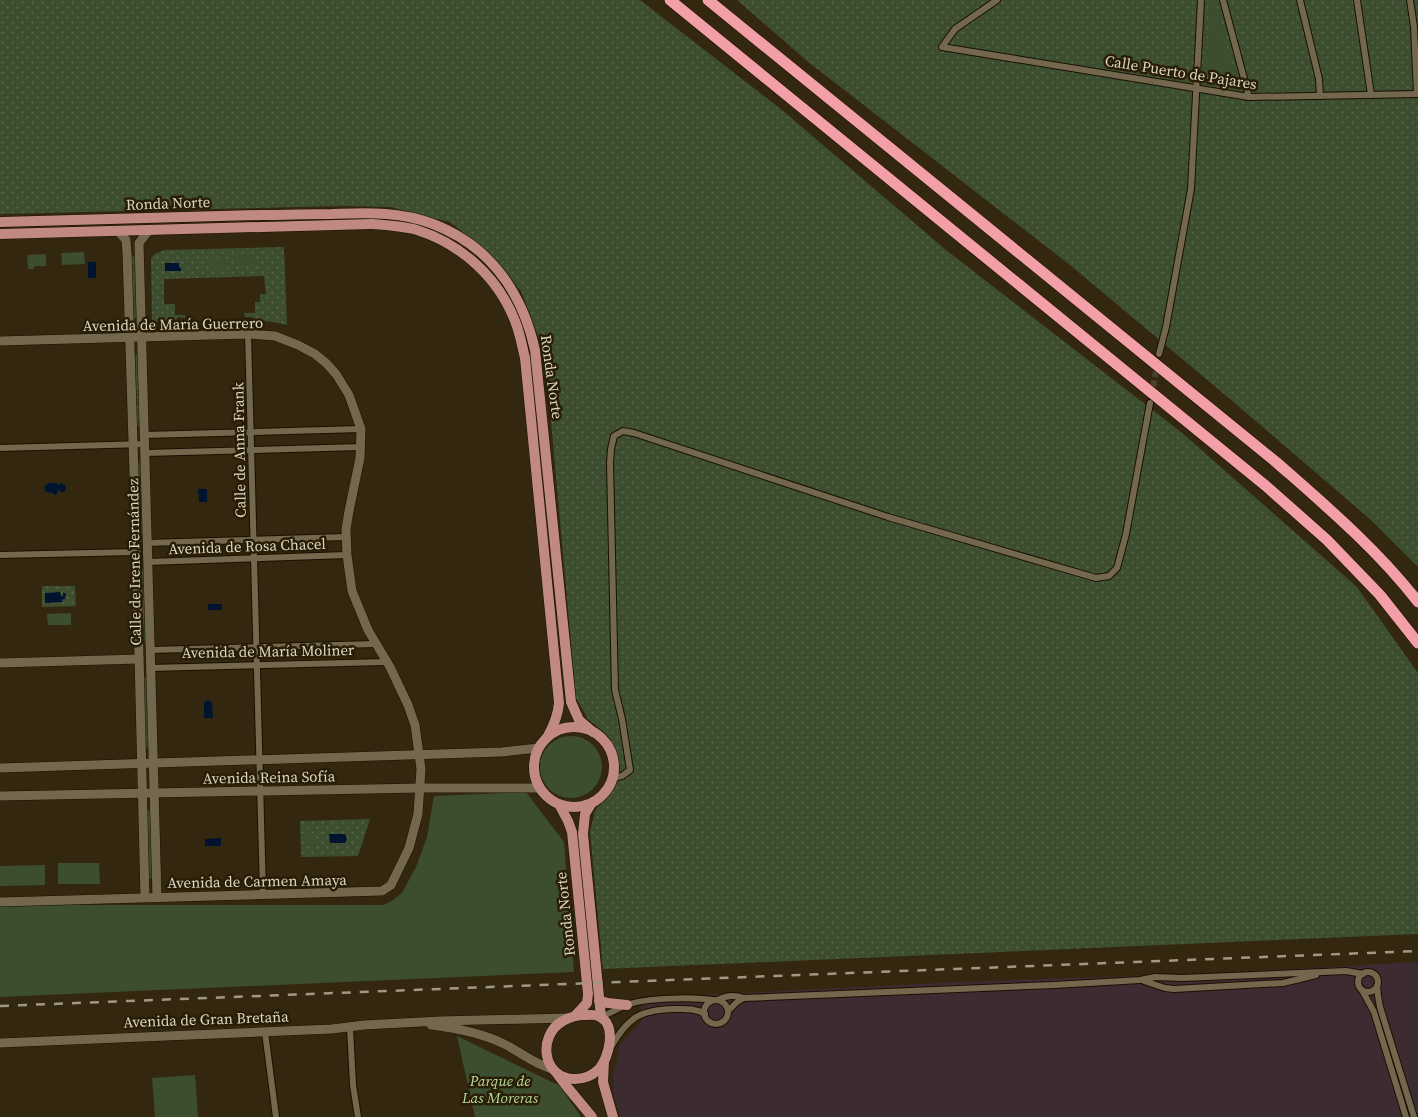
<svg xmlns="http://www.w3.org/2000/svg" width="1418" height="1117" font-family="'Source Serif 4',serif">
	<style>
		.commercial { fill: #3d2b32 }
		.grass { fill: url(#grass-dots) }
		.green { fill: #3c4d30 }
		.water { fill: #001430 }
		.lines { fill: none; stroke-linecap: round; stroke-linejoin: round }
		.street-tunnel { stroke: #4c422a; stroke-width: 6; stroke-dasharray: 6 3; stroke-linecap: butt }
		.street-casing { stroke: #1a1000; stroke-width: 8 }
		.secondary-casing { stroke: #1a1000; stroke-width: 10 }
		.primary-casing { stroke: #1a1000; stroke-width: 11 }
		.highway-casing { stroke: #1a1000; stroke-width: 12 }
		.street { stroke: #73684d; stroke-width: 6 }
		.secondary { stroke: #73684d; stroke-width: 9 }
		.primary { stroke: #c08983; stroke-width: 10 }
		.highway { stroke: #f39fa7; stroke-width: 11 }
		.rail { stroke: #a09886; stroke-width: 2.5; stroke-dasharray: 9 9; stroke-linecap: butt }
		.labels { text-anchor: middle; dominant-baseline: central; stroke-width: 5; stroke-linejoin: round; paint-order: stroke }
		.street-label { font-size: 15px; fill: #dbd5c6; stroke: #291e05 }
		.park-label { font-size: 15px; font-style: italic; fill: #b5da9b; stroke: #291e05 }
	</style>
	<defs>
		<pattern id="grass-dots" width="8" height="8" patternUnits="userSpaceOnUse" patternTransform="scale(1.25)"><rect width="8" height="8" fill="#3c4d30"/><path d="M2 2h.1M6 6h.1" fill="none" stroke="#58664c" stroke-width="1.8" stroke-linecap="round"/></pattern>
	</defs>
	<rect width="100%" height="100%" fill="#33280f"/>
	<path class="commercial" d="M 1418,962 L 1418,1117 L 620,1117 L 614,1096 L 613,1076 L 620,1044 L 643,1020 L 640,998 L 960,982 L 1214,973 Z"/>
	<g class="grass">
		<path d="M 0,0 L 640,0 L 782,110 L 946,250 L 1181,432 L 1357,587 L 1418,673 L 1418,934 L 603,969 L 590,832 L 595,811 L 612,791 L 620,767 L 613,744 L 606,734 L 588,719 L 576,698 L 550,410 L 541,344 L 521,291 L 485,249 L 450,222 L 390,207 L 343,206 L 0,214 Z"/>
		<path d="M 737,0 L 1418,0 L 1418,567 L 1371,520 L 1230,399 L 1070,265 L 807,61 Z"/>
		<path d="M 284,247 L 287,325 L 273,322 L 253,320 L 252,317 L 245,317 L 244,313 L 255,313 L 255,302 L 260,302 L 260,294 L 266,294 L 264,276 L 164,279 L 164,304 L 175,304 L 175,315 L 185,315 L 185,318 L 177,317 L 177,321 L 152,322 L 151,258 L 155,254 L 164,250 Z"/>
		<path d="M 132,256 L 135,256 L 137,318 L 133,318 Z"/>
		<path d="M 135,355 L 138,355 L 140,426 L 137,426 Z"/>
		<path d="M 137,463 L 141,463 L 143,533 L 139,533 Z"/>
		<path d="M 140,571 L 145,571 L 146,641 L 142,641 Z"/>
		<path d="M 42,586 L 75,586 L 76,606 L 42,607 Z"/>
		<path d="M 143,677 L 147,677 L 149,747 L 145,747 Z"/>
		<path d="M 147,810 L 150,810 L 152,879 L 149,879 Z"/>
		<path d="M 370,819 L 358,856 L 301,857 L 300,821 Z"/>
	</g>
	<g class="green">
		<path d="M 1210,0 L 1215,0 L 1237,87 L 1236,89 L 1213,85 L 1216,81 L 1210,74 L 1208,74 L 1206,72 Z"/>
		<path d="M 84,252 L 85,264 L 62,265 L 61,253 Z"/>
		<path d="M 46,254 L 46,266 L 34,266 L 34,269 L 28,269 L 27,255 Z"/>
		<path d="M 256,254 L 256,266 L 233,266 L 233,255 Z"/>
		<path d="M 226,257 L 226,269 L 209,269 L 209,258 Z"/>
		<path d="M 71,613 L 71,625 L 48,625 L 47,614 Z"/>
		<circle cx="571" cy="767" r="31"/>
		<path d="M 526,792 L 564,842 L 574,972 L 0,997 L 0,905 L 383,905 L 392,901 L 402,893 L 416,867 L 427,837 L 434,796 Z"/>
		<rect x="307" y="833" width="8" height="12"/>
		<path d="M 58,863 L 99,863 L 100,884 L 58,884 Z"/>
		<path d="M 45,865 L 45,885 L 0,886 L 0,866 Z"/>
		<path d="M 457,1036 L 560,1086 L 581,1117 L 475,1117 Z"/>
		<path d="M 195,1075 L 198,1117 L 155,1117 L 152,1078 Z"/>
	</g>
	<g class="water">
		<rect x="88" y="262" width="8" height="16"/>
		<path d="M 165,263 L 179,263 L 179,267 L 181,268 L 181,271 L 165,271 Z"/>
		<path d="M 48,483 L 57,483 L 57,485 L 60,485 L 60,483 L 65,485 L 66,489 L 64,492 L 60,492 L 60,490 L 58,490 L 57,494 L 55,495 L 53,493 L 46,492 L 44,488 L 45,486 Z"/>
		<path d="M 198,489 L 207,489 L 207,502 L 199,502 Z"/>
		<path d="M 60,592 L 61,596 L 63,596 L 63,592 L 66,594 L 65,599 L 61,600 L 63,601 L 63,602 L 45,603 L 45,593 Z"/>
		<rect x="208" y="604" width="14" height="6"/>
		<path d="M 208,700 L 212,702 L 213,718 L 204,718 L 204,702 Z"/>
		<path d="M 329,834 L 345,834 L 347,839 L 345,843 L 330,843 Z"/>
		<path d="M 221,838 L 221,846 L 205,846 L 205,839 Z"/>
	</g>
	<g class="lines">
		<path class="street-tunnel" d="M 1152,395 L 1157,365"/>
		<defs>
			<g id="street">
				<path d="M 997,0 L 955,29 L 942,47 L 1249,97 L 1418,94"/>
				<path d="M 1223,0 L 1249,97"/>
				<path d="M 1300,0 L 1319,79 L 1320,96"/>
				<path d="M 1357,0 L 1371,95"/>
				<path d="M 1410,0 L 1414,27 L 1417,94"/>
				<path d="M 248,334 L 263,894"/>
				<path d="M 1159,354 L 1166,327 L 1191,189 L 1201,0"/>
				<path d="M 144,435 L 361,429"/>
				<path d="M 0,448 L 145,444"/>
				<path d="M 145,453 L 361,447"/>
				<path d="M 147,543 L 346,537"/>
				<path d="M 0,555 L 136,552"/>
				<path d="M 147,562 L 347,555"/>
				<path d="M 150,650 L 376,644"/>
				<path d="M 150,668 L 386,662"/>
				<path d="M 613,778 L 622,776 L 630,770 L 622,719 L 615,690 L 610,463 L 611,449 L 614,436 L 623,431 L 634,433 L 888,517 L 1096,578 L 1109,576 L 1117,568 L 1126,534 L 1150,403"/>
				<circle cx="1368" cy="982" r="10"/>
				<path d="M 1144,981 L 1165,988 L 1174,989 L 1283,983 L 1316,975"/>
				<path d="M 1377,986 L 1378,996 L 1380,1007 L 1414,1117"/>
				<path d="M 1362,990 L 1374,1012 L 1406,1117"/>
				<path d="M 718,1000 C 726,995 735,995 744,998 L 1054,985 L 1140,980 L 1155,977 L 1182,978 L 1346,971 L 1363,974"/>
				<circle cx="716" cy="1012" r="12"/>
				<path d="M 729,1010 L 737,1002 L 744,998"/>
				<path d="M 601,1017 C 611,1013 620,1007 630,1004 C 648,998 692,997 712,1000"/>
				<path d="M 350,1027 L 353,1085 L 358,1117"/>
				<path d="M 265,1032 L 276,1117"/>
				<path d="M 611,1047 C 628,1017 640,1010 674,1009 C 685,1009 695,1008 705,1014"/>
			</g>
			<g id="secondary">
				<path d="M 149,230 L 139,243 L 157,897"/>
				<path d="M 118,231 L 126,240 L 127,253 L 136,536 L 145,897"/>
				<path d="M 0,341 L 248,334 L 275,336 L 298,345 L 315,354 L 326,363 L 336,374 L 349,395 L 361,429 L 360,458 L 349,511 L 346,529 L 347,555 L 352,591 L 368,630 L 390,667 L 408,705 L 415,725 L 421,769 L 418,814 L 409,848 L 391,885 L 382,891 L 0,902"/>
				<path d="M 0,663 L 139,659"/>
				<path d="M 0,768 L 502,752 L 538,748"/>
				<path d="M 0,796 L 420,788 L 538,788"/>
				<path d="M 431,1025 C 456,1028 482,1033 504,1044 C 521,1052 535,1065 553,1069"/>
				<path d="M 0,1043 L 332,1029 L 364,1025 L 440,1021 L 569,1018"/>
			</g>
			<g id="primary">
				<path d="M 0,222 C 87,220 174,218 260,215 C 284,215 308,214 332,214 C 366,213 400,211 433,224 C 490,246 522,292 535,350 L 571,702 L 579,720 L 593,732"/>
				<path d="M 0,234 L 371,224 C 386,225 402,226 417,230 C 461,244 498,277 515,321 C 520,333 522,346 525,358 L 559,703 C 558,716 554,725 548,736"/>
				<circle cx="574" cy="767" r="40"/>
				<path d="M 591,804 L 585,814 L 583,834 L 601,1017"/>
				<path d="M 560,806 L 568,821 L 572,832 L 588,994 L 587,1003 L 575,1016"/>
				<path d="M 599,1001 L 608,1003 L 627,1005"/>
				<path d="M 585,1015 C 590,1015 596,1014 600,1017 C 617,1025 609,1058 599,1069 C 593,1075 584,1079 575,1079 C 542,1079 537,1035 563,1021 C 570,1017 578,1015 585,1015 Z"/>
				<path d="M 604,1062 L 603,1082 L 613,1117"/>
				<path d="M 558,1075 L 568,1088 L 592,1117"/>
			</g>
			<g id="highway">
				<path d="M 670,0 L 1266,486 L 1327,540 L 1380,595 L 1418,643"/>
				<path d="M 708,0 L 1276,462 C 1326,506 1377,549 1418,602"/>
			</g>
		</defs>
		<use href="#street" class="street-casing"/>
		<use href="#secondary" class="secondary-casing"/>
		<use href="#primary" class="primary-casing"/>
		<use href="#highway" class="highway-casing"/>
		<use href="#street" class="street"/>
		<use href="#secondary" class="secondary"/>
		<use href="#primary" class="primary"/>
		<use href="#highway" class="highway"/>
		<path class="rail" d="M 0,1006 L 1418,951"/>
	</g>
	<g class="labels">
		<g class="street-label">
			<text transform="translate(1181 72) rotate(9)">Calle Puerto de Pajares</text>
			<text transform="translate(168 203) rotate(-2)">Ronda Norte</text>
			<text transform="translate(173 324) rotate(-1)">Avenida de María Guerrero</text>
			<text transform="translate(552 377) rotate(82)">Ronda Norte</text>
			<text transform="translate(239 450) rotate(-91)">Calle de Anna Frank</text>
			<text transform="translate(247 546) rotate(-2)">Avenida de Rosa Chacel</text>
			<text transform="translate(134 562) rotate(-91)">Calle de Irene Fernández</text>
			<text transform="translate(268 651) rotate(-1)">Avenida de María Moliner</text>
			<text transform="translate(269 777) rotate(-1)">Avenida Reina Sofía</text>
			<text transform="translate(257 881) rotate(-1)">Avenida de Carmen Amaya</text>
			<text transform="translate(565 914) rotate(-96)">Ronda Norte</text>
			<text transform="translate(206 1019) rotate(-2)">Avenida de Gran Bretaña</text>
		</g>
		<g class="park-label">
			<text x="500" y="1080">Parque de<tspan x="500" dy="17">Las Moreras</tspan></text>
		</g>
	</g>
</svg>
